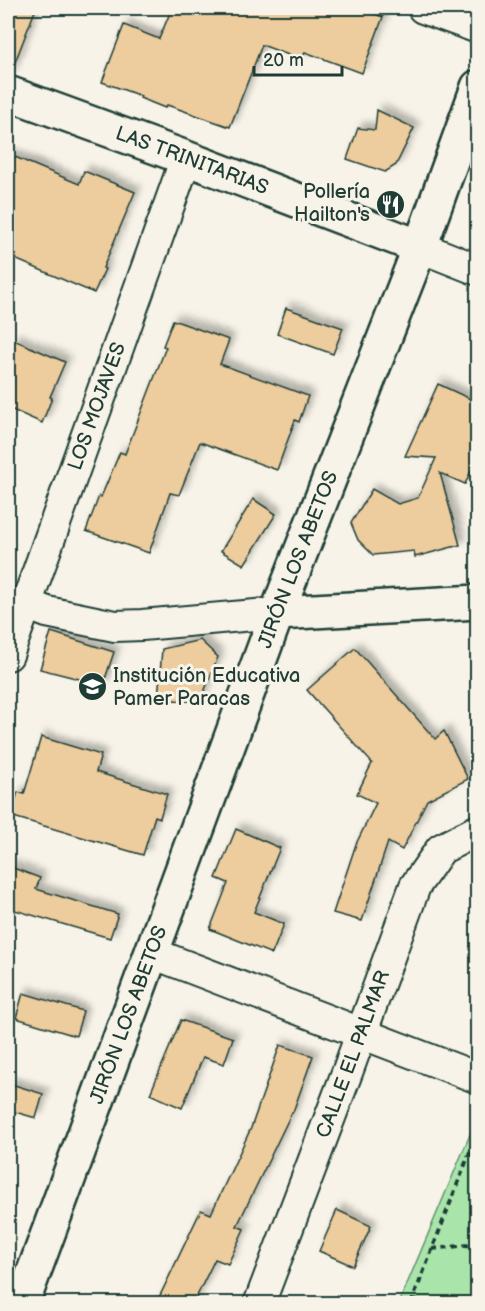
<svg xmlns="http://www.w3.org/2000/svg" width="485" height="1311" font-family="'Balsamiq Sans',sans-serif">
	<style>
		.green { fill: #a9e5ab; stroke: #649170; stroke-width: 1.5 }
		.building { fill: #edcc9e; stroke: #1f3d34; stroke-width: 1.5; filter: url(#shadow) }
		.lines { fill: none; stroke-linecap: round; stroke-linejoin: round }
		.minor-casing { stroke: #1f3d34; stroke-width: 34 }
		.tertiary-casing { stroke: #1f3d34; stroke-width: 38 }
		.path { stroke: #1f3d34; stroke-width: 4; stroke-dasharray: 6 4.5; stroke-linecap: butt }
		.minor { stroke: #f7f3e8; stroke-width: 30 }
		.tertiary { stroke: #f7f3e8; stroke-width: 33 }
		.labels { text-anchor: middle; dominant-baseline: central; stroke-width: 6; stroke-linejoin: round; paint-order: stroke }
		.street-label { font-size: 20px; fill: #1f3d34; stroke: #f7f3e8 }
		.poi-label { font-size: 20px; fill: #1f3d34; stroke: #f7f3e8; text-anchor: end }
	</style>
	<defs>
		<filter id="shadow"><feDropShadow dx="5.5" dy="-5.5" stdDeviation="3" flood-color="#0004"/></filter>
	</defs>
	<rect width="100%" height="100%" fill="#f7f3e8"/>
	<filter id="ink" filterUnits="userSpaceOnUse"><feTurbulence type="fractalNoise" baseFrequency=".0167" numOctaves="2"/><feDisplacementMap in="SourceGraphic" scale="12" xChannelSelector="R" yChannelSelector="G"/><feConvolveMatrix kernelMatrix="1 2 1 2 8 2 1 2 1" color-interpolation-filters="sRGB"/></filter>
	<g filter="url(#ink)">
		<path class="green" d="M 477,1118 L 477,1303 L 399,1303 Z"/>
		<g class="building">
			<path d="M 8,8 L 36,8 L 10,75 L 8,75 Z"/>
			<path d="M 172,8 L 358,8 L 383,17 L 362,73 L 305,52 L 302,60 L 262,45 L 230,127 L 167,105 L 165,108 L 140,98 L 141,96 L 102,82 L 124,25 L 159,39 Z"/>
			<path d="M 377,110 L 414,128 L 396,165 L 385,172 L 347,159 L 358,128 L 375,130 Z"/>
			<path d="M 8,154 L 79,184 L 84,171 L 135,192 L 103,268 L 105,269 L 94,293 L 8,256 Z"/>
			<path d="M 286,308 L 343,328 L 333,354 L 277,334 Z"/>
			<path d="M 173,320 L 229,340 L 220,364 L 308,396 L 299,422 L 295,420 L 277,470 L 200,442 L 179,495 L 170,493 L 149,553 L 86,531 L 99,496 L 101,497 L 120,452 L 125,454 L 166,347 L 163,346 Z"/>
			<path d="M 14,340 L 65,362 L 50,397 L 52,398 L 42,423 L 8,408 L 8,356 Z"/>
			<path d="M 438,384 L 477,402 L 477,458 L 465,484 L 440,473 L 460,545 L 415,557 L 414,551 L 373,555 L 358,540 L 351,523 L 372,489 L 398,504 L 418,498 L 436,458 L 405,456 Z"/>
			<path d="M 253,499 L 276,514 L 244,565 L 221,551 Z"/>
			<path d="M 51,632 L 114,652 L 103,685 L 40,669 Z"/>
			<path d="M 200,640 L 218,657 L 200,702 L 158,699 L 162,649 Z"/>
			<path d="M 355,648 L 435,739 L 444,731 L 468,779 L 427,800 L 402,850 L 388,842 L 362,921 L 333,913 L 356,844 L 376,803 L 357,794 L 372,763 L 307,690 Z"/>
			<path d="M 41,737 L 101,755 L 96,772 L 167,794 L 160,818 L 155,816 L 143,855 L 10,816 L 18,792 L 24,794 Z"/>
			<path d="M 236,829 L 280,848 L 254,912 L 284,924 L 272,954 L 210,929 L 228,883 L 216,878 Z"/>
			<path d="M 8,866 L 40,878 L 36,889 L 118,914 L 110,938 L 8,908 Z"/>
			<path d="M 23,993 L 83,1011 L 76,1036 L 16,1018 Z"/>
			<path d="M 181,1020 L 233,1038 L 224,1064 L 203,1057 L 182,1108 L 150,1094 Z"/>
			<path d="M 280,1045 L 313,1056 L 293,1112 L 292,1112 L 237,1226 L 244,1229 L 228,1264 L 215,1259 L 193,1304 L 156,1304 L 201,1210 L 211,1214 L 251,1128 Z"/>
			<path d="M 8,1083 L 43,1094 L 36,1118 L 8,1110 Z"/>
			<path d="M 337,1210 L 371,1226 L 353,1266 L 319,1251 Z"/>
		</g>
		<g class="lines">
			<defs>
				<g id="minor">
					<path d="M 423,8 L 478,28"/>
					<path d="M 420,247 L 478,270"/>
					<path d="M 26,604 L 47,612 L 115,626 L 142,625 L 277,613"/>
					<path id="s1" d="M 8,655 L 186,158"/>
					<path d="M 152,953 L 478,1078"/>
					<path id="s2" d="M 259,1304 L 348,1070 L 415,886 L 441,849 L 478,830"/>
				</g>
				<g id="tertiary">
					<path id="s3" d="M 8,93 L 186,158 L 420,247"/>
					<path d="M 277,613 L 478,602"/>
					<path id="s4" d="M 22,1304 L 277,613 L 420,247 L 478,87"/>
				</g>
			</defs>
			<use href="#minor" class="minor-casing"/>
			<use href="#tertiary" class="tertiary-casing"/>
			<g class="path">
				<path d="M 432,1249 L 478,1244"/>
				<path d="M 414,1299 L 425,1304"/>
				<path d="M 414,1304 L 413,1299 L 478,1131"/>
			</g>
			<use href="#minor" class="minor"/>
			<use href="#tertiary" class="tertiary"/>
		</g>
	</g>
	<defs>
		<symbol id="restaurant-disc" viewBox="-11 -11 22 22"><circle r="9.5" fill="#1f3d34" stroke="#f7f3e8"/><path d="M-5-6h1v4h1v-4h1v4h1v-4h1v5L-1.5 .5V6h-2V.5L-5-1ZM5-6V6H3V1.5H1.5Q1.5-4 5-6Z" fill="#fff"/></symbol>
		<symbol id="school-disc" viewBox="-11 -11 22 22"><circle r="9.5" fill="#1f3d34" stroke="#f7f3e8"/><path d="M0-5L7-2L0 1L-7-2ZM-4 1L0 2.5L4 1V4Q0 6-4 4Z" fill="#fff"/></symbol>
	</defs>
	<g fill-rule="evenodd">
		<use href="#restaurant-disc" x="374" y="188" width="33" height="33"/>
		<use href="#school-disc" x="76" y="670" width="33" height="33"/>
	</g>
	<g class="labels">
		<g class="street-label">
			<text stroke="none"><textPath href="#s3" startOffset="196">LAS TRINITARIAS</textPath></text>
			<text stroke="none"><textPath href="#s1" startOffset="264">LOS MOJAVES</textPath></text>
			<text stroke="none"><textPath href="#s4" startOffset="794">JIRÓN LOS ABETOS</textPath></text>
			<text stroke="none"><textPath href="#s4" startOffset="308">JIRÓN LOS ABETOS</textPath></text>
			<text stroke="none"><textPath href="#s2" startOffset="267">CALLE EL PALMAR</textPath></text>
		</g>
		<g class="poi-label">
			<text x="370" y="192">Pollería<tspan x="370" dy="23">Hailton's</tspan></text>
			<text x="113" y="676" text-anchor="start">Institución Educativa<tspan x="113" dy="23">Pamer Paracas</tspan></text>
		</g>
	</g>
	<rect width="485" height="1311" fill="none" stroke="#f7f3e8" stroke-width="30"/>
	<rect x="15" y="15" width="455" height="1281" fill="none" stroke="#1f3d34" stroke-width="2" filter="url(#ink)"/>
	<path d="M254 66v9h88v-9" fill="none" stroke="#1f3d34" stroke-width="3"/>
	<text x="263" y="66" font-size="18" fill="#1f3d34" stroke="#f7f3e8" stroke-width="4.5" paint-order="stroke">20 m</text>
</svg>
